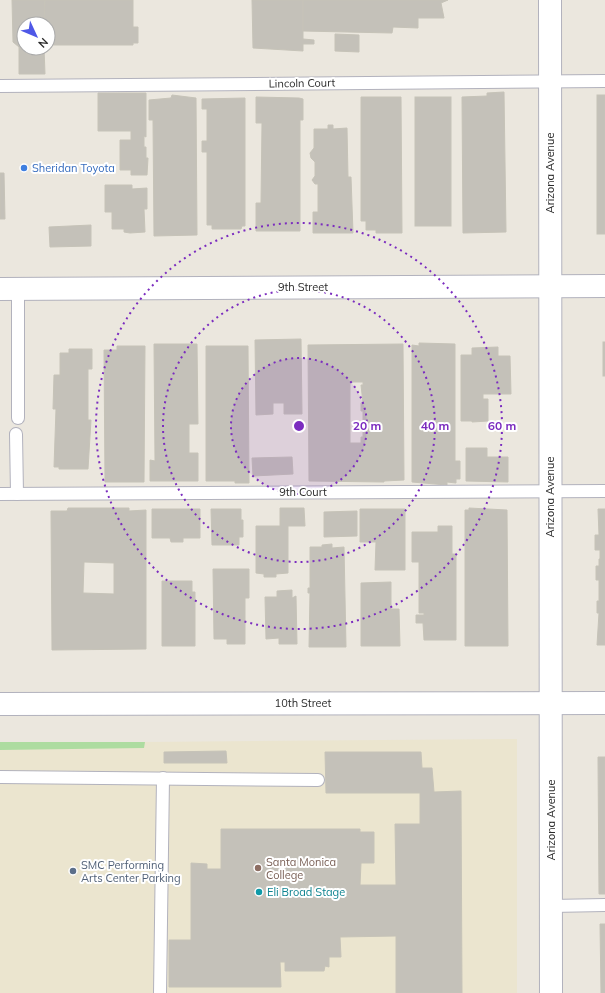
<svg xmlns="http://www.w3.org/2000/svg" width="605" height="993" font-family="Mulish,sans-serif">
	<style>
		.education { fill: #ebe5cf }
		.green { fill: #addca0 }
		.building { fill: #c4c1b9; stroke: #c6c3b8; fill-rule: evenodd }
		.lines { fill: none; stroke-linecap: round; stroke-linejoin: round }
		.lane-casing { stroke: #b2b2bd; stroke-width: 14 }
		.street-casing { stroke: #b2b2bd; stroke-width: 24 }
		.lane { stroke: #fff; stroke-width: 12 }
		.street { stroke: #fff; stroke-width: 22 }
		.ring { fill: none; stroke: #7b2cbf; stroke-width: 2; stroke-dasharray: 2 4 }
		.shop-dot { fill: #3f7fe0; stroke: #fff; stroke-width: 1.5 }
		.education-dot { fill: #8d6e63; stroke: #fff; stroke-width: 1.5 }
		.service-dot { fill: #5c6f8a; stroke: #fff; stroke-width: 1.5 }
		.culture-dot { fill: #0f9aa8; stroke: #fff; stroke-width: 1.5 }
		.labels { text-anchor: middle; dominant-baseline: central; stroke-width: 4; stroke-linejoin: round; paint-order: stroke }
		.street-label { font-size: 11px; fill: #2b2b2b; stroke: #fff }
		.shop-label { font-size: 11px; fill: #366cbe; stroke: #fff; text-anchor: start }
		.education-label { font-size: 11px; fill: #785e54; stroke: #fff; text-anchor: start }
		.service-label { font-size: 11px; fill: #4e5e75; stroke: #fff; text-anchor: start }
		.culture-label { font-size: 11px; fill: #0d838f; stroke: #fff; text-anchor: start }
		.centre { fill: #7b2cbf; stroke: #fff; stroke-width: 2 }
		.ring-label { font-size: 12px; text-anchor: middle; font-weight: bold; fill: #7b2cbf; stroke: #fff; stroke-width: 4; stroke-linejoin: round; paint-order: stroke }
	</style>
	<rect width="100%" height="100%" fill="#ebe7de"/>
	<path class="education" d="M 517,739 L 517,993 L 0,993 L 0,742 L 145,742 Z"/>
	<path class="green" d="M 0,742 L 145,742 L 144,748 L 0,750 Z"/>
	<g class="building">
		<path d="M 12,0 L 45,0 L 44,24 L 24,24 L 24,48 L 44,48 L 45,74 L 19,74 L 19,47 L 13,42 Z"/>
		<path d="M 45,0 L 133,0 L 133,27 L 138,27 L 138,43 L 133,43 L 133,45 L 48,45 L 48,24 L 44,24 Z"/>
		<path d="M 252,0 L 303,0 L 303,39 L 314,40 L 314,44 L 303,44 L 303,51 L 253,48 Z"/>
		<path d="M 303,0 L 448,0 L 441,3 L 444,18 L 418,18 L 418,28 L 393,27 L 392,33 L 303,31 Z"/>
		<path d="M 335,34 L 359,35 L 359,52 L 335,51 Z"/>
		<path d="M 504,92 L 506,232 L 463,233 L 462,97 L 487,96 L 487,93 Z"/>
		<path d="M 98,93 L 146,93 L 146,137 L 144,136 L 144,147 L 146,147 L 146,158 L 148,158 L 147,175 L 131,175 L 131,170 L 120,170 L 120,140 L 131,140 L 131,131 L 98,131 Z"/>
		<path d="M 172,95 L 196,98 L 197,235 L 154,236 L 153,120 L 149,120 L 149,100 L 171,98 Z"/>
		<rect x="597" y="95" width="8" height="139"/>
		<path d="M 256,97 L 299,98 L 303,99 L 303,120 L 300,120 L 300,231 L 256,231 L 256,203 L 261,203 L 262,123 L 256,123 Z"/>
		<path d="M 361,97 L 401,97 L 402,233 L 376,233 L 376,230 L 366,230 L 366,221 L 361,221 Z"/>
		<rect x="415" y="97" width="36" height="129"/>
		<path d="M 245,98 L 245,226 L 242,226 L 241,229 L 212,229 L 212,225 L 207,225 L 207,152 L 202,152 L 202,141 L 207,141 L 207,109 L 202,109 L 202,99 Z"/>
		<path d="M 328,125 L 333,125 L 333,129 L 347,128 L 348,177 L 351,177 L 353,233 L 313,233 L 313,212 L 318,212 L 318,184 L 315,184 L 312,180 L 315,176 L 315,162 L 311,158 L 310,153 L 314,148 L 314,129 L 328,129 Z"/>
		<path d="M 0,173 L 4,173 L 5,219 L 0,219 Z"/>
		<path d="M 105,185 L 132,185 L 132,189 L 147,188 L 147,209 L 144,209 L 145,232 L 130,233 L 124,232 L 124,229 L 112,229 L 112,212 L 105,212 Z"/>
		<path d="M 91,225 L 91,246 L 50,247 L 49,227 Z"/>
		<path d="M 301,339 L 302,414 L 284,414 L 284,403 L 273,403 L 273,414 L 256,415 L 255,340 Z"/>
		<rect x="603" y="342" width="2" height="34"/>
		<path d="M 419,343 L 455,344 L 455,461 L 460,461 L 460,479 L 456,479 L 456,483 L 447,482 L 447,485 L 412,482 L 412,345 L 419,346 Z"/>
		<path d="M 154,344 L 197,344 L 198,424 L 189,424 L 189,453 L 198,453 L 198,481 L 150,481 L 150,460 L 155,461 Z"/>
		<path d="M 403,344 L 404,480 L 384,481 L 384,482 L 309,481 L 308,345 ZM 350,382 L 363,382 L 363,385 L 361,385 L 363,403 L 361,403 L 361,411 L 363,411 L 363,437 L 361,437 L 361,443 L 350,443 Z"/>
		<path d="M 117,346 L 145,346 L 144,482 L 105,482 L 104,350 L 117,350 Z"/>
		<path d="M 206,346 L 248,346 L 249,483 L 235,483 L 235,481 L 206,481 Z"/>
		<path d="M 498,347 L 498,356 L 510,356 L 511,394 L 483,394 L 483,399 L 488,399 L 488,421 L 472,422 L 472,421 L 461,421 L 461,355 L 472,355 L 472,348 Z"/>
		<path d="M 69,349 L 92,349 L 92,369 L 88,369 L 88,420 L 91,420 L 88,469 L 59,469 L 59,467 L 54,467 L 56,409 L 53,409 L 54,375 L 60,375 L 60,353 L 69,353 Z"/>
		<path d="M 466,448 L 487,448 L 487,457 L 508,457 L 508,482 L 466,481 Z"/>
		<path d="M 292,457 L 293,474 L 253,476 L 252,458 Z"/>
		<path d="M 68,508 L 129,508 L 129,511 L 146,510 L 146,649 L 52,650 L 51,511 L 67,511 ZM 84,562 L 114,563 L 114,594 L 83,593 Z"/>
		<path d="M 280,508 L 304,508 L 305,526 L 288,526 L 288,573 L 276,574 L 276,577 L 264,577 L 264,574 L 256,573 L 256,526 L 280,526 Z"/>
		<path d="M 469,508 L 507,510 L 508,646 L 465,646 L 465,510 L 469,510 Z"/>
		<path d="M 152,509 L 200,509 L 200,538 L 183,538 L 183,542 L 171,542 L 170,538 L 152,538 Z"/>
		<path d="M 211,509 L 241,509 L 241,520 L 243,520 L 243,537 L 239,537 L 239,545 L 212,545 Z"/>
		<path d="M 360,509 L 405,509 L 405,570 L 375,570 L 376,542 L 360,542 Z"/>
		<path d="M 598,509 L 605,509 L 605,645 L 597,645 L 599,613 L 597,613 L 597,601 L 599,601 L 599,580 L 596,580 L 596,566 L 599,566 L 599,559 L 600,559 L 600,550 L 595,550 L 595,535 L 599,535 Z"/>
		<path d="M 357,511 L 357,536 L 324,537 L 324,512 Z"/>
		<path d="M 438,526 L 452,526 L 452,554 L 456,554 L 456,640 L 424,640 L 423,623 L 416,623 L 416,615 L 424,615 L 424,613 L 419,613 L 419,562 L 412,562 L 412,532 L 438,532 Z"/>
		<path d="M 332,544 L 332,548 L 344,547 L 346,647 L 309,647 L 310,593 L 308,593 L 308,588 L 310,588 L 310,547 L 322,547 L 322,545 Z"/>
		<path d="M 213,569 L 249,569 L 249,598 L 245,598 L 245,644 L 227,644 L 227,639 L 214,639 Z"/>
		<path d="M 162,581 L 192,581 L 192,592 L 195,592 L 195,646 L 162,646 Z"/>
		<path d="M 391,582 L 391,609 L 399,609 L 400,646 L 361,646 L 361,583 Z"/>
		<path d="M 292,590 L 292,598 L 296,596 L 297,644 L 279,644 L 279,638 L 266,639 L 265,597 L 277,597 L 277,591 Z"/>
		<path d="M 226,751 L 227,763 L 164,763 L 164,752 Z"/>
		<path d="M 325,752 L 421,752 L 422,768 L 432,768 L 434,792 L 461,791 L 462,993 L 396,993 L 396,936 L 340,937 L 341,957 L 329,957 L 329,967 L 325,966 L 324,971 L 285,971 L 285,962 L 280,962 L 281,987 L 169,987 L 169,940 L 191,940 L 191,863 L 207,864 L 207,869 L 221,869 L 221,829 L 360,829 L 360,832 L 374,832 L 374,863 L 361,863 L 360,885 L 396,885 L 395,824 L 420,824 L 420,793 L 326,793 Z"/>
		<path d="M 598,757 L 605,757 L 605,894 L 599,894 Z"/>
		<path d="M 600,924 L 605,924 L 605,993 L 601,993 Z"/>
	</g>
	<g class="lines">
		<defs>
			<g id="lane">
				<path d="M 0,86 L 605,81"/>
				<path d="M 18,288 L 18,418"/>
				<path d="M 16,434 L 17,494"/>
				<path d="M 0,494 L 605,491"/>
				<path d="M 0,777 L 318,780"/>
				<path d="M 551,906 L 605,905"/>
				<path d="M 160,993 L 163,778"/>
			</g>
			<g id="street">
				<path d="M 550,0 L 551,993"/>
				<path d="M 0,289 L 605,286"/>
				<path d="M 0,704 L 605,703"/>
			</g>
		</defs>
		<use href="#lane" class="lane-casing"/>
		<use href="#street" class="street-casing"/>
		<use href="#lane" class="lane"/>
		<use href="#street" class="street"/>
	</g>
	<circle cx="299" cy="426" r="68" fill="#7b2cbf" fill-opacity=".12"/>
	<g class="ring">
		<circle cx="299" cy="426" r="68"/>
		<circle cx="299" cy="426" r="136"/>
		<circle cx="299" cy="426" r="203"/>
	</g>
	<circle class="shop-dot" cx="24" cy="168" r="4"/>
	<circle class="education-dot" cx="258" cy="868" r="4"/>
	<circle class="service-dot" cx="73" cy="871" r="4"/>
	<circle class="culture-dot" cx="259" cy="892" r="4"/>
	<g class="labels">
		<g class="street-label">
			<text transform="translate(302 83) rotate(-1)">Lincoln Court</text>
			<text transform="translate(550 173) rotate(-90)">Arizona Avenue</text>
			<text x="303" y="287">9th Street</text>
			<text x="303" y="492">9th Court</text>
			<text transform="translate(550 497) rotate(-90)">Arizona Avenue</text>
			<text x="303" y="703">10th Street</text>
			<text transform="translate(551 820) rotate(-90)">Arizona Avenue</text>
		</g>
		<g class="shop-label">
			<text x="32" y="168">Sheridan Toyota</text>
		</g>
		<g class="education-label">
			<text x="266" y="862">Santa Monica<tspan x="266" dy="13">College</tspan></text>
		</g>
		<g class="service-label">
			<text x="81" y="865">SMC Performing<tspan x="81" dy="13">Arts Center Parking</tspan></text>
		</g>
		<g class="culture-label">
			<text x="267" y="892">Eli Broad Stage</text>
		</g>
	</g>
	<circle cx="299" cy="426" r="6" class="centre"/>
	<g class="ring-label">
		<text x="367" y="430">20 m</text>
		<text x="435" y="430">40 m</text>
		<text x="502" y="430">60 m</text>
	</g>
	<g transform="translate(36 36) rotate(134)"><circle r="19" fill="#ffffff" stroke="#aaaaaa"/>
	<path d="M0-3L7 15L0 10L-7 15Z" fill="#4f58e7"/>
	<text y="-6" font-size="11" font-weight="bold" text-anchor="middle" fill="#2b2b2b">N</text>
	</g>
</svg>
